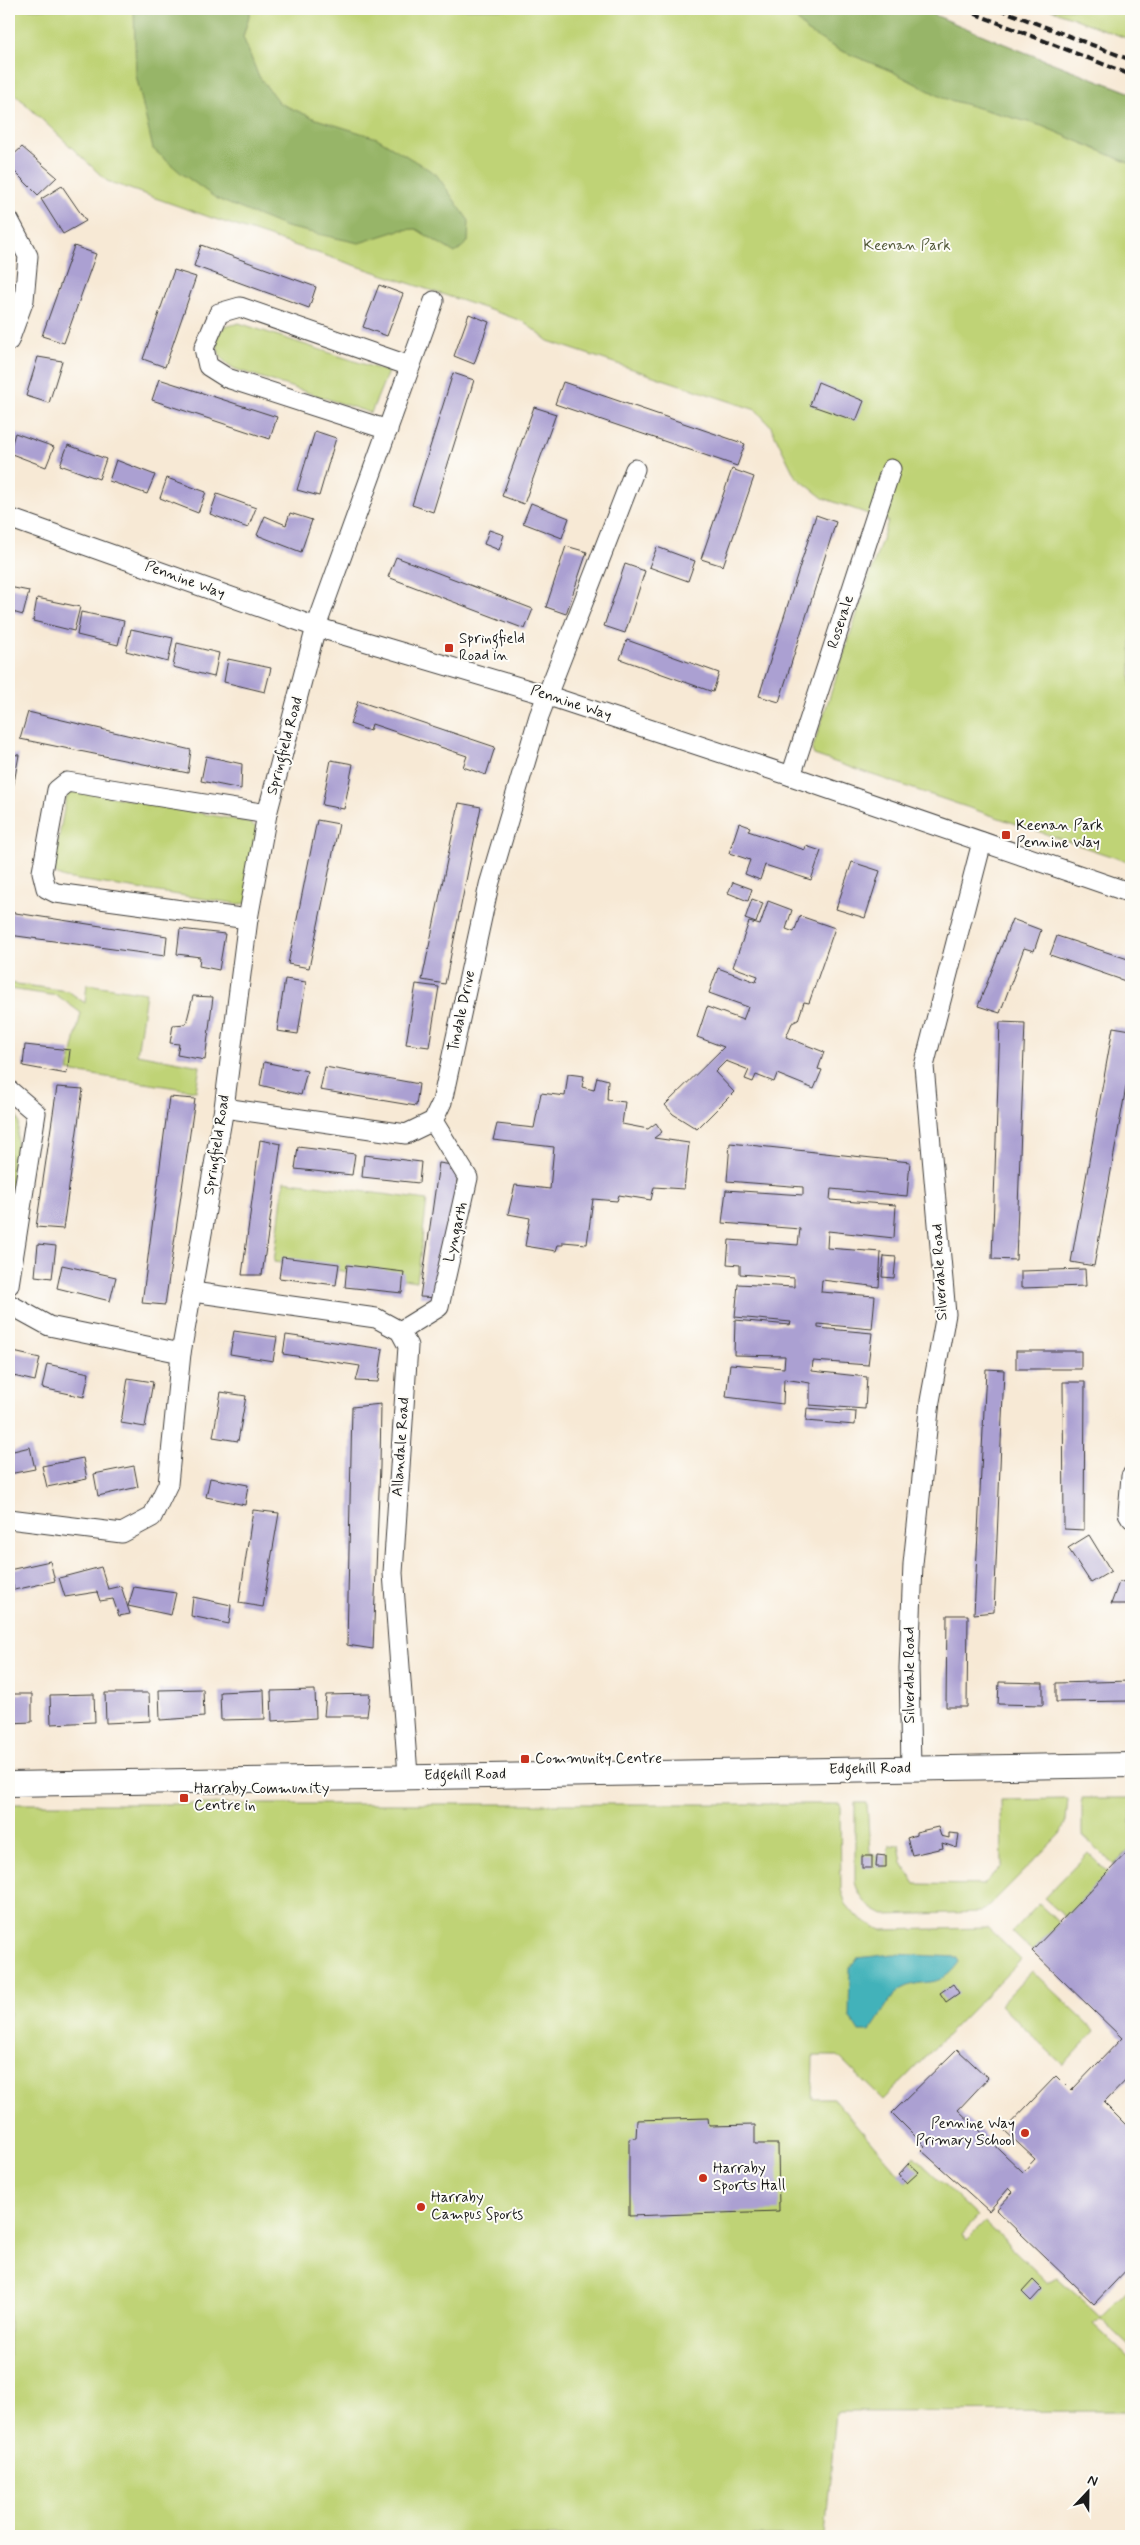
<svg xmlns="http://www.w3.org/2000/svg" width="1140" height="2545" font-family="Mynerve,sans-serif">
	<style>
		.green { fill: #bfd376; stroke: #6e7849 }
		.forest { fill: #97b567; stroke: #5a6842 }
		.water { fill: #42b2ba; stroke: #2f676b }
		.building { fill: #aba0d2 }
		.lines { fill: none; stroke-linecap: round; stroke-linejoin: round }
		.minor-casing { stroke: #3d3b38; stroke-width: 21 }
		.tertiary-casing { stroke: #3d3b38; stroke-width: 26 }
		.minor { stroke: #fff; stroke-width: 19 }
		.tertiary { stroke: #fff; stroke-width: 24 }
		.rail { stroke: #1c1c1c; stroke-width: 4; stroke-dasharray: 8 4; stroke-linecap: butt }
		.poi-dot { fill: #c8321e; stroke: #fdfcf7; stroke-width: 2 }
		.labels { text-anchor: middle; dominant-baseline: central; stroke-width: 4; stroke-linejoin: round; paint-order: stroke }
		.park-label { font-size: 15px; fill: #555c3c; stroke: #fdfcf7 }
		.street-label { font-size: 15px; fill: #1c1c1c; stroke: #fdfcf7 }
		.poi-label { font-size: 15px; fill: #1c1c1c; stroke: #fdfcf7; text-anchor: start }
	</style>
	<rect width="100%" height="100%" fill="#fdfcf7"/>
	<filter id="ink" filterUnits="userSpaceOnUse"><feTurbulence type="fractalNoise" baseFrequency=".02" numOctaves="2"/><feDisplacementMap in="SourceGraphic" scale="10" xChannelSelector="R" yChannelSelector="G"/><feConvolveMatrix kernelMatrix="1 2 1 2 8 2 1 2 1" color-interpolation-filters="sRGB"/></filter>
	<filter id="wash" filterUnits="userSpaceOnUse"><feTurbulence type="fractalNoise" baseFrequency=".0096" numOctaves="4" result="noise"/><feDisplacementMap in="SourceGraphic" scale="20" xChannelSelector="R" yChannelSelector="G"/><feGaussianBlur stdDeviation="1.12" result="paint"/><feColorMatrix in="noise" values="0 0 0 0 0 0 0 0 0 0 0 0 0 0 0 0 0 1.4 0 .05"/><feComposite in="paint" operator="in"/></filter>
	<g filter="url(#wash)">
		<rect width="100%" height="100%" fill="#f7e9d5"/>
		<g class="green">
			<path d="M 9,9 L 920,9 L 1019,50 L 1131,93 L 1131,863 L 814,755 L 812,750 L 888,521 L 823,498 L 795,476 L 770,425 L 756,410 L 548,341 L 524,322 L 505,315 L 215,219 L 107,181 L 15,94 L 9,92 Z"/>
			<path d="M 1050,9 L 1131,9 L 1131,40 Z"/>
			<path d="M 239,323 L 388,372 L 371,413 L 235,369 C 220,360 217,353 217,336 L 224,327 Z"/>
			<path d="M 77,790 L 248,822 L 259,829 L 248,903 L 239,904 L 65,878 L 57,875 L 53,868 L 66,799 L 70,792 Z"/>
			<path d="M 9,983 L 68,991 L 85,1003 L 87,984 L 146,993 L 137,1054 L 200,1066 L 196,1091 L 68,1071 L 81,1013 L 58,996 L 9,989 Z"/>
			<path d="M 9,1108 L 16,1113 L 19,1123 L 9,1204 Z"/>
			<path d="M 284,1181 L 427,1200 L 417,1281 L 274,1262 Z"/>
			<path d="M 1082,1798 L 1131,1798 L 1131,1848 L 1114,1865 L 1082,1835 Z"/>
			<path d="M 1068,1799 L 1066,1821 L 1060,1834 L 988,1907 L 981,1912 L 885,1915 C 869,1910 859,1898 855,1882 L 855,1803 L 867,1803 L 870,1853 L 877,1855 L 877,1867 L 886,1867 L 889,1846 L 899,1844 L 902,1863 L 915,1884 L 983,1885 L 1002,1866 L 1001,1800 Z"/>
			<path d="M 9,1804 L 840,1804 L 841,1890 L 846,1904 L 856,1916 L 881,1930 L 988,1928 L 1021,1960 L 883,2100 L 838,2056 L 813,2056 L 812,2098 L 833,2098 L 907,2183 L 918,2172 L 909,2163 L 914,2156 L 978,2217 L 962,2234 L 967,2240 L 985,2222 L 1048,2283 L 1057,2277 L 1100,2317 L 1131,2286 L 1131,2347 L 1100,2318 L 1093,2324 L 1131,2360 L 1131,2411 L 836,2412 L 825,2536 L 9,2536 Z"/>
			<path d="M 1088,1853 L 1108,1873 L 1065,1917 L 1044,1898 Z"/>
			<path d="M 1039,1904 L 1059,1923 L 1032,1951 L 1012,1932 Z"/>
			<path d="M 1032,1971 L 1095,2031 L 1063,2065 L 1000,2005 Z"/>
		</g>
		<g class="forest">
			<path d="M 134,9 L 251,9 L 243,37 L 258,75 L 279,103 L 316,119 L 377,138 L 436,174 L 469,221 L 468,242 L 455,253 L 416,229 L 400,230 L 359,243 L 286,227 L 217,199 L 181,173 L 153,149 L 136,75 Z"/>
			<path d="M 787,9 L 920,9 L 1019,50 L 1131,93 L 1131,164 L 1042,126 L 943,98 L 891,71 L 837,49 L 807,31 Z"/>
		</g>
		<path class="water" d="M 893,1954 L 957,1957 L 959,1962 C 938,1992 925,1976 902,1989 C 888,1997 880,2020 869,2032 L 859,2032 L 849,2016 L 850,1967 L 857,1958 Z"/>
		<g id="blocks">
			<g class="building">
				<path d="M 22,147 L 57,177 L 38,195 L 9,166 L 9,159 Z"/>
				<path d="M 62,186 L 86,221 L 63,234 L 41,199 Z"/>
				<path d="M 201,245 L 316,287 L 309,308 L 194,266 Z"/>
				<path d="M 74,246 L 96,254 L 64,343 L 42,336 Z"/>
				<path d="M 174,270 L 196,277 L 165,367 L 143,359 Z"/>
				<path d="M 379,285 L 403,294 L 387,336 L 363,327 Z"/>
				<path d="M 469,314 L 489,322 L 474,364 L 454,356 Z"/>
				<path d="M 38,357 L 62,361 L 49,403 L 26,396 Z"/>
				<path d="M 453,373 L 474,380 L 433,512 L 412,505 Z"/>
				<path d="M 159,379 L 277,417 L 270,439 L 152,400 Z"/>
				<path d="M 563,382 L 745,444 L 737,466 L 555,404 Z"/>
				<path d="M 818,382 L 864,401 L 856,421 L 810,405 Z"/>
				<path d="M 534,407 L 556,414 L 524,504 L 502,496 Z"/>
				<path d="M 315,431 L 336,438 L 319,496 L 297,490 Z"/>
				<path d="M 15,433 L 54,447 L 46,467 L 9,453 Z"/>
				<path d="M 68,445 L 106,459 L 99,479 L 60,465 Z"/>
				<path d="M 116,460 L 155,475 L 147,494 L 109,481 Z"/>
				<path d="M 732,469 L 754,477 L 723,566 L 701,559 Z"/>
				<path d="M 167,478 L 206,492 L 198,513 L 160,498 Z"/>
				<path d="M 217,494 L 256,508 L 248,528 L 210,514 Z"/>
				<path d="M 531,503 L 569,518 L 562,538 L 523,523 Z"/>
				<path d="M 290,513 L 312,520 L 301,552 L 257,535 L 265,516 L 286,525 Z"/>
				<path d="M 816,515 L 836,522 L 779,702 L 759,696 Z"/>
				<path d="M 489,530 L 504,535 L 499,550 L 484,544 Z"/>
				<path d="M 566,546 L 587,552 L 566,614 L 546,607 Z"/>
				<path d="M 657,547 L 695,561 L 688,581 L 649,567 Z"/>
				<path d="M 396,557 L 533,609 L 525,629 L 388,577 Z"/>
				<path d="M 625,564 L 645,571 L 625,633 L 604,626 Z"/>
				<path d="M 9,587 L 29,591 L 23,615 L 9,611 Z"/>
				<path d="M 37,598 L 80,607 L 74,631 L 33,621 Z"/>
				<path d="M 81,612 L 124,621 L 118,645 L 77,635 Z"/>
				<path d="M 131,629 L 173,638 L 168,662 L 126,651 Z"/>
				<path d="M 627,640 L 719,673 L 713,692 L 620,659 Z"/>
				<path d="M 177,643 L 219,653 L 214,677 L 173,667 Z"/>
				<path d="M 228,659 L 271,668 L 265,692 L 224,682 Z"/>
				<path d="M 358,701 L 495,747 L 486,775 L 463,767 L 467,756 L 372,724 L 370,731 L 350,724 Z"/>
				<path d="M 28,712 L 191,750 L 188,773 L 20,739 Z"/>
				<path d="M 9,754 L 19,755 L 10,805 L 9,805 Z"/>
				<path d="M 206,756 L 242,764 L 241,789 L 201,781 Z"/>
				<path d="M 331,760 L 353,764 L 344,809 L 322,805 Z"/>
				<path d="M 459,803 L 481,807 L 445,984 L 422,980 Z"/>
				<path d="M 317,820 L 339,824 L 309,968 L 288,964 Z"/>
				<path d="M 739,823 L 750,827 L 748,831 L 805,850 L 806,846 L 821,851 L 811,880 L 765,865 L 760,880 L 745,874 L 750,860 L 729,853 Z"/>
				<path d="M 852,862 L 880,871 L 865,918 L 836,909 Z"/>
				<path d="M 733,882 L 752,889 L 748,901 L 728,893 Z"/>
				<path d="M 752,899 L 763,903 L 756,923 L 745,919 Z"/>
				<path d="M 768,901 L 792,910 L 786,929 L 794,932 L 800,916 L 835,928 L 809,1003 L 804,1002 L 798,1020 L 792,1023 L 786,1037 L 824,1052 L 818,1069 L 822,1070 L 814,1089 L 777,1074 L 774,1082 L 756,1075 L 753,1082 L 745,1079 L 749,1070 L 726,1061 L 715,1072 L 734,1092 L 697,1129 L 673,1114 L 665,1105 L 724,1047 L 697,1037 L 707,1007 L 743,1020 L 748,1007 L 709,993 L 718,968 L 756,982 L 758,976 L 733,967 L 749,922 L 760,925 Z"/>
				<path d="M 9,912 L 167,936 L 165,956 L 9,935 Z"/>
				<path d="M 1012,919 L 1041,930 L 1034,951 L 1024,948 L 1000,1013 L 978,1006 Z"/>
				<path d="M 180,929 L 225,934 L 219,970 L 199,966 L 200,957 L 177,954 Z"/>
				<path d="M 1057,936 L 1131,960 L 1131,983 L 1050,955 Z"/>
				<path d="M 285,979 L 306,982 L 298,1034 L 277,1031 Z"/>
				<path d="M 416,984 L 439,987 L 429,1047 L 406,1044 Z"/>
				<path d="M 193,996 L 213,997 L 205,1060 L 177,1055 L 179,1044 L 170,1043 L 173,1025 L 186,1024 Z"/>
				<path d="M 1000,1022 L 1025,1023 L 1016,1260 L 992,1259 Z"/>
				<path d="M 1113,1027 L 1131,1030 L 1131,1059 L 1094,1266 L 1071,1262 Z"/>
				<path d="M 25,1045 L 70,1050 L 67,1074 L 23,1066 Z"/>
				<path d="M 264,1062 L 307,1071 L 301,1095 L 260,1085 Z"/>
				<path d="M 325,1067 L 419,1084 L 416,1106 L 320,1090 Z"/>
				<path d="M 568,1074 L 584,1076 L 582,1087 L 594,1090 L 597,1077 L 608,1080 L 607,1100 L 625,1102 L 622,1124 L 648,1129 L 656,1123 L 662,1132 L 654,1138 L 689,1143 L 684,1189 L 654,1187 L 651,1200 L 619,1195 L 617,1201 L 593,1199 L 587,1244 L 563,1242 L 563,1245 L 558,1245 L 556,1251 L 525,1246 L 530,1218 L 508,1214 L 515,1185 L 550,1189 L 554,1147 L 493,1140 L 497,1124 L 534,1128 L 541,1093 L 565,1096 Z"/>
				<path d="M 57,1087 L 83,1089 L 63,1229 L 36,1227 Z"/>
				<path d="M 169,1097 L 195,1099 L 165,1305 L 142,1303 Z"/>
				<path d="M 260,1140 L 281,1144 L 262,1275 L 242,1275 Z"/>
				<path d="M 730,1143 L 910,1162 L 907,1196 L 831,1189 L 830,1200 L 896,1205 L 894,1238 L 828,1231 L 827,1248 L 881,1252 L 879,1287 L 822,1280 L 821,1292 L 875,1296 L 872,1329 L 818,1324 L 818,1328 L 872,1333 L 868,1365 L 813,1361 L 812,1371 L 867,1377 L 865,1409 L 810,1405 L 810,1383 L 784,1379 L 783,1404 L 726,1397 L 730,1364 L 784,1368 L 785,1356 L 734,1355 L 735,1320 L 790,1325 L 791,1322 L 735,1317 L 738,1284 L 794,1287 L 794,1278 L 740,1274 L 740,1265 L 727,1264 L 729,1240 L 798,1245 L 800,1229 L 722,1223 L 726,1190 L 803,1195 L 803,1187 L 727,1181 Z"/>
				<path d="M 298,1147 L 355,1154 L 352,1175 L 295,1169 Z"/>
				<path d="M 364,1155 L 421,1162 L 419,1183 L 362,1177 Z"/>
				<path d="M 439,1163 L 459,1166 L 441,1298 L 420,1297 Z"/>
				<path d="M 38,1244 L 56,1246 L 52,1278 L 35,1276 Z"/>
				<path d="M 884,1256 L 896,1257 L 894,1278 L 882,1277 Z"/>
				<path d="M 282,1257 L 339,1264 L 336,1285 L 279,1278 Z"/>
				<path d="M 62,1265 L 116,1277 L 110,1301 L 57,1288 Z"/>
				<path d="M 347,1265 L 404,1272 L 402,1293 L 345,1287 Z"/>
				<path d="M 1085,1269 L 1086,1286 L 1021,1288 L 1021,1271 Z"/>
				<path d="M 234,1331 L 277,1337 L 273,1361 L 230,1354 Z"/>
				<path d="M 286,1335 L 383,1349 L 378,1382 L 356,1381 L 360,1366 L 283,1354 Z"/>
				<path d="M 9,1351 L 40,1358 L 35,1381 L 9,1375 Z"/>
				<rect x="1016" y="1351" width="65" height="18"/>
				<path d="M 47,1364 L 89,1373 L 84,1397 L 42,1388 Z"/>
				<path d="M 986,1369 L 1004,1370 L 994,1612 L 974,1614 Z"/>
				<path d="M 128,1378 L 153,1382 L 145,1427 L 121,1423 Z"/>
				<path d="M 1063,1382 L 1085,1382 L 1084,1530 L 1064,1529 Z"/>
				<path d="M 221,1392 L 246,1396 L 238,1441 L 213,1437 Z"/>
				<path d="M 381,1404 L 380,1466 L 373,1649 L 347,1645 L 352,1407 Z"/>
				<path d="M 807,1408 L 856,1412 L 855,1425 L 806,1421 Z"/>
				<path d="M 30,1447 L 35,1469 L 9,1474 L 9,1452 Z"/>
				<path d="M 83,1458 L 87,1479 L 47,1487 L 42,1466 Z"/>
				<path d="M 134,1466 L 138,1487 L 98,1496 L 94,1474 Z"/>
				<path d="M 210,1478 L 248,1485 L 245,1505 L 206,1497 Z"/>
				<path d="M 253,1510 L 279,1513 L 263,1607 L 239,1603 Z"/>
				<path d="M 1089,1535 L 1111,1571 L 1091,1583 L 1068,1548 Z"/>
				<path d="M 50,1561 L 55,1581 L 14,1590 L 9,1570 Z"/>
				<path d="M 101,1567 L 108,1589 L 121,1586 L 130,1614 L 119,1616 L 113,1599 L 100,1601 L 97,1592 L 65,1597 L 59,1578 Z"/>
				<path d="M 1131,1581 L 1131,1604 L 1111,1604 L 1119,1582 Z"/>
				<path d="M 134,1587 L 176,1593 L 171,1615 L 128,1606 Z"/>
				<path d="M 193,1597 L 231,1605 L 229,1624 L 191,1616 Z"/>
				<path d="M 947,1615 L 968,1615 L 967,1707 L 946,1707 Z"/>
				<path d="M 1131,1681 L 1131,1701 L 1056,1702 L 1056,1683 Z"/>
				<path d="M 999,1682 L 1043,1683 L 1043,1705 L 998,1704 Z"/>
				<path d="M 203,1689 L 204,1717 L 160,1720 L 159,1690 Z"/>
				<path d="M 264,1690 L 265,1719 L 221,1720 L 220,1692 Z"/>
				<path d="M 315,1690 L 316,1718 L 272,1721 L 271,1691 Z"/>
				<path d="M 105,1693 L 149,1693 L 150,1721 L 106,1723 Z"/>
				<path d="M 9,1694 L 32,1694 L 32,1722 L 9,1723 Z"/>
				<path d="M 94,1694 L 95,1722 L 51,1724 L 50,1695 Z"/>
				<path d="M 370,1694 L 367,1716 L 324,1716 L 326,1695 Z"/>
				<path d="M 938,1827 L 941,1836 L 949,1838 L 949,1833 L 959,1834 L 957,1848 L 942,1843 L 943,1848 L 912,1855 L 907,1838 L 916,1835 L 916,1832 Z"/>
				<path d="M 1131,1848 L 1131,2075 L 1104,2103 L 1131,2130 L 1131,2265 L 1094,2304 L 996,2210 L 1013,2192 L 1009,2188 L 989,2211 L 921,2150 L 925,2146 L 892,2113 L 957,2049 L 988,2078 L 958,2110 L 1023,2172 L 1035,2159 L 1004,2130 L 1056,2076 L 1071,2091 L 1122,2038 L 1032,1951 Z"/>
				<path d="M 877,1855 L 886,1856 L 886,1867 L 876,1867 Z"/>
				<rect x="862" y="1856" width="10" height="12"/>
				<path d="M 953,1984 L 959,1993 L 946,2002 L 940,1993 Z"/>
				<path d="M 708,2118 L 709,2126 L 755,2125 L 755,2144 L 778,2144 L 779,2211 L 629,2216 L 629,2139 L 636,2138 L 637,2120 Z"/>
				<path d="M 909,2163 L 919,2172 L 907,2183 L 898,2175 Z"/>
				<path d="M 1033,2280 L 1042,2289 L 1031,2301 L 1022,2292 Z"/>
			</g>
		</g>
	</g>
	<g filter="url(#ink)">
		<use href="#blocks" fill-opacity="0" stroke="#3d3b38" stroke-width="1"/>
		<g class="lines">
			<defs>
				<g id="minor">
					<path d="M 9,220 L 28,256 L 24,300 L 9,341"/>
					<path d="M 388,430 L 227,378 L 208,366 L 204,348 L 219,313 L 240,307 L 410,366"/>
					<path d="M 9,518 L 316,627 L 546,695 L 791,776 L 1131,893"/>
					<path d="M 791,776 L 891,469"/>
					<path d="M 248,919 L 56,893 L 46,888 L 42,872 L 57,790 L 67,782 L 267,814"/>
					<path d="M 9,1090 L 36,1113 L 9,1285"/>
					<path d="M 224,1108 L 406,1134 L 433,1121 L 442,1102 L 489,885 L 539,716 L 635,469"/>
					<path d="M 193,1292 L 376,1318 L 400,1331 L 408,1346 L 393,1573 L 408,1775"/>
					<path d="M 9,1304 L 49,1326 L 181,1353"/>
					<path d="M 400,1331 L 439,1307 L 468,1178 L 433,1121"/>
					<path d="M 1131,1476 L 1128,1513 L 1131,1518"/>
					<path d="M 9,1519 L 122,1533 L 152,1517 L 168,1484 L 181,1353 L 224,1108 L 248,919 L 267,814 L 316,627 L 434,301"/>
					<path d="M 911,1769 L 909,1668 L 913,1564 L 930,1401 L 946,1314 L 924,1066 L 982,842"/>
				</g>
				<path id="tertiary" d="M 9,1784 L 1131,1765"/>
			</defs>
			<use href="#minor" class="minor-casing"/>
			<use href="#tertiary" class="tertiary-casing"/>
			<use href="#minor" class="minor"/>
			<use href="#tertiary" class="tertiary"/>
			<g class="rail">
				<path d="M 963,9 L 1131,75"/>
				<path d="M 999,9 L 1131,60"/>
			</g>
		</g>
	</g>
	<g class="poi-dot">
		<rect x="444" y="643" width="10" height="10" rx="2.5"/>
		<rect x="1001" y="830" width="10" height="10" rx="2.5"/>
		<rect x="520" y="1754" width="10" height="10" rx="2.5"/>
		<rect x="179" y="1793" width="10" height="10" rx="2.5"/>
		<circle cx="1025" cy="2133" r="5"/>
		<circle cx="703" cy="2178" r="5"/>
		<circle cx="421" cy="2207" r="5"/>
	</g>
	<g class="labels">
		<g class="park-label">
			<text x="907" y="246">Keenan Park</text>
		</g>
		<g class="street-label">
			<text transform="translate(185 580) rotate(20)">Pennine Way</text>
			<text transform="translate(841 622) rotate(-72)">Rosevale</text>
			<text transform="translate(571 703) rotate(18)">Pennine Way</text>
			<text transform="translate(285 746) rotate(-75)">Springfield Road</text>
			<text transform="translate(462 1011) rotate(-78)">Tindale Drive</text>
			<text transform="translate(217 1145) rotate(-81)">Springfield Road</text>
			<text transform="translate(456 1232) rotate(-77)">Lyngarth</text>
			<text transform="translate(940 1272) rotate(-93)">Silverdale Road</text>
			<text transform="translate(401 1447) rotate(-86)">Allandale Road</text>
			<text transform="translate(910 1675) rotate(-90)">Silverdale Road</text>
			<text transform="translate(870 1769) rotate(-1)">Edgehill Road</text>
			<text transform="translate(465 1775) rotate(-1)">Edgehill Road</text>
		</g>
		<g class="poi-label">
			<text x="459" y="639">Springfield<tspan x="459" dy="17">Road in</tspan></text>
			<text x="1016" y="826">Keenan Park<tspan x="1016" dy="17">Pennine Way</tspan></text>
			<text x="535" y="1759">Community Centre</text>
			<text x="194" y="1789">Harraby Community<tspan x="194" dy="17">Centre in</tspan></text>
			<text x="1015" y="2124" text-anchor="end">Pennine Way<tspan x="1015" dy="17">Primary School</tspan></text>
			<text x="713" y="2169">Harraby<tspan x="713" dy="17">Sports Hall</tspan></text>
			<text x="431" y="2198">Harraby<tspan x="431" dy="17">Campus Sports</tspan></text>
		</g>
	</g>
	<rect width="1140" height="2545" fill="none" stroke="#fdfcf7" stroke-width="30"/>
	<g transform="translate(1088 2492) rotate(22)" stroke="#fdfcf7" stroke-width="4" paint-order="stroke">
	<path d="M0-4L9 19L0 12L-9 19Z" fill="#1c1c1c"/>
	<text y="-8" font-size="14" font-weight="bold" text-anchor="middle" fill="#1c1c1c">N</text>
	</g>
</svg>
